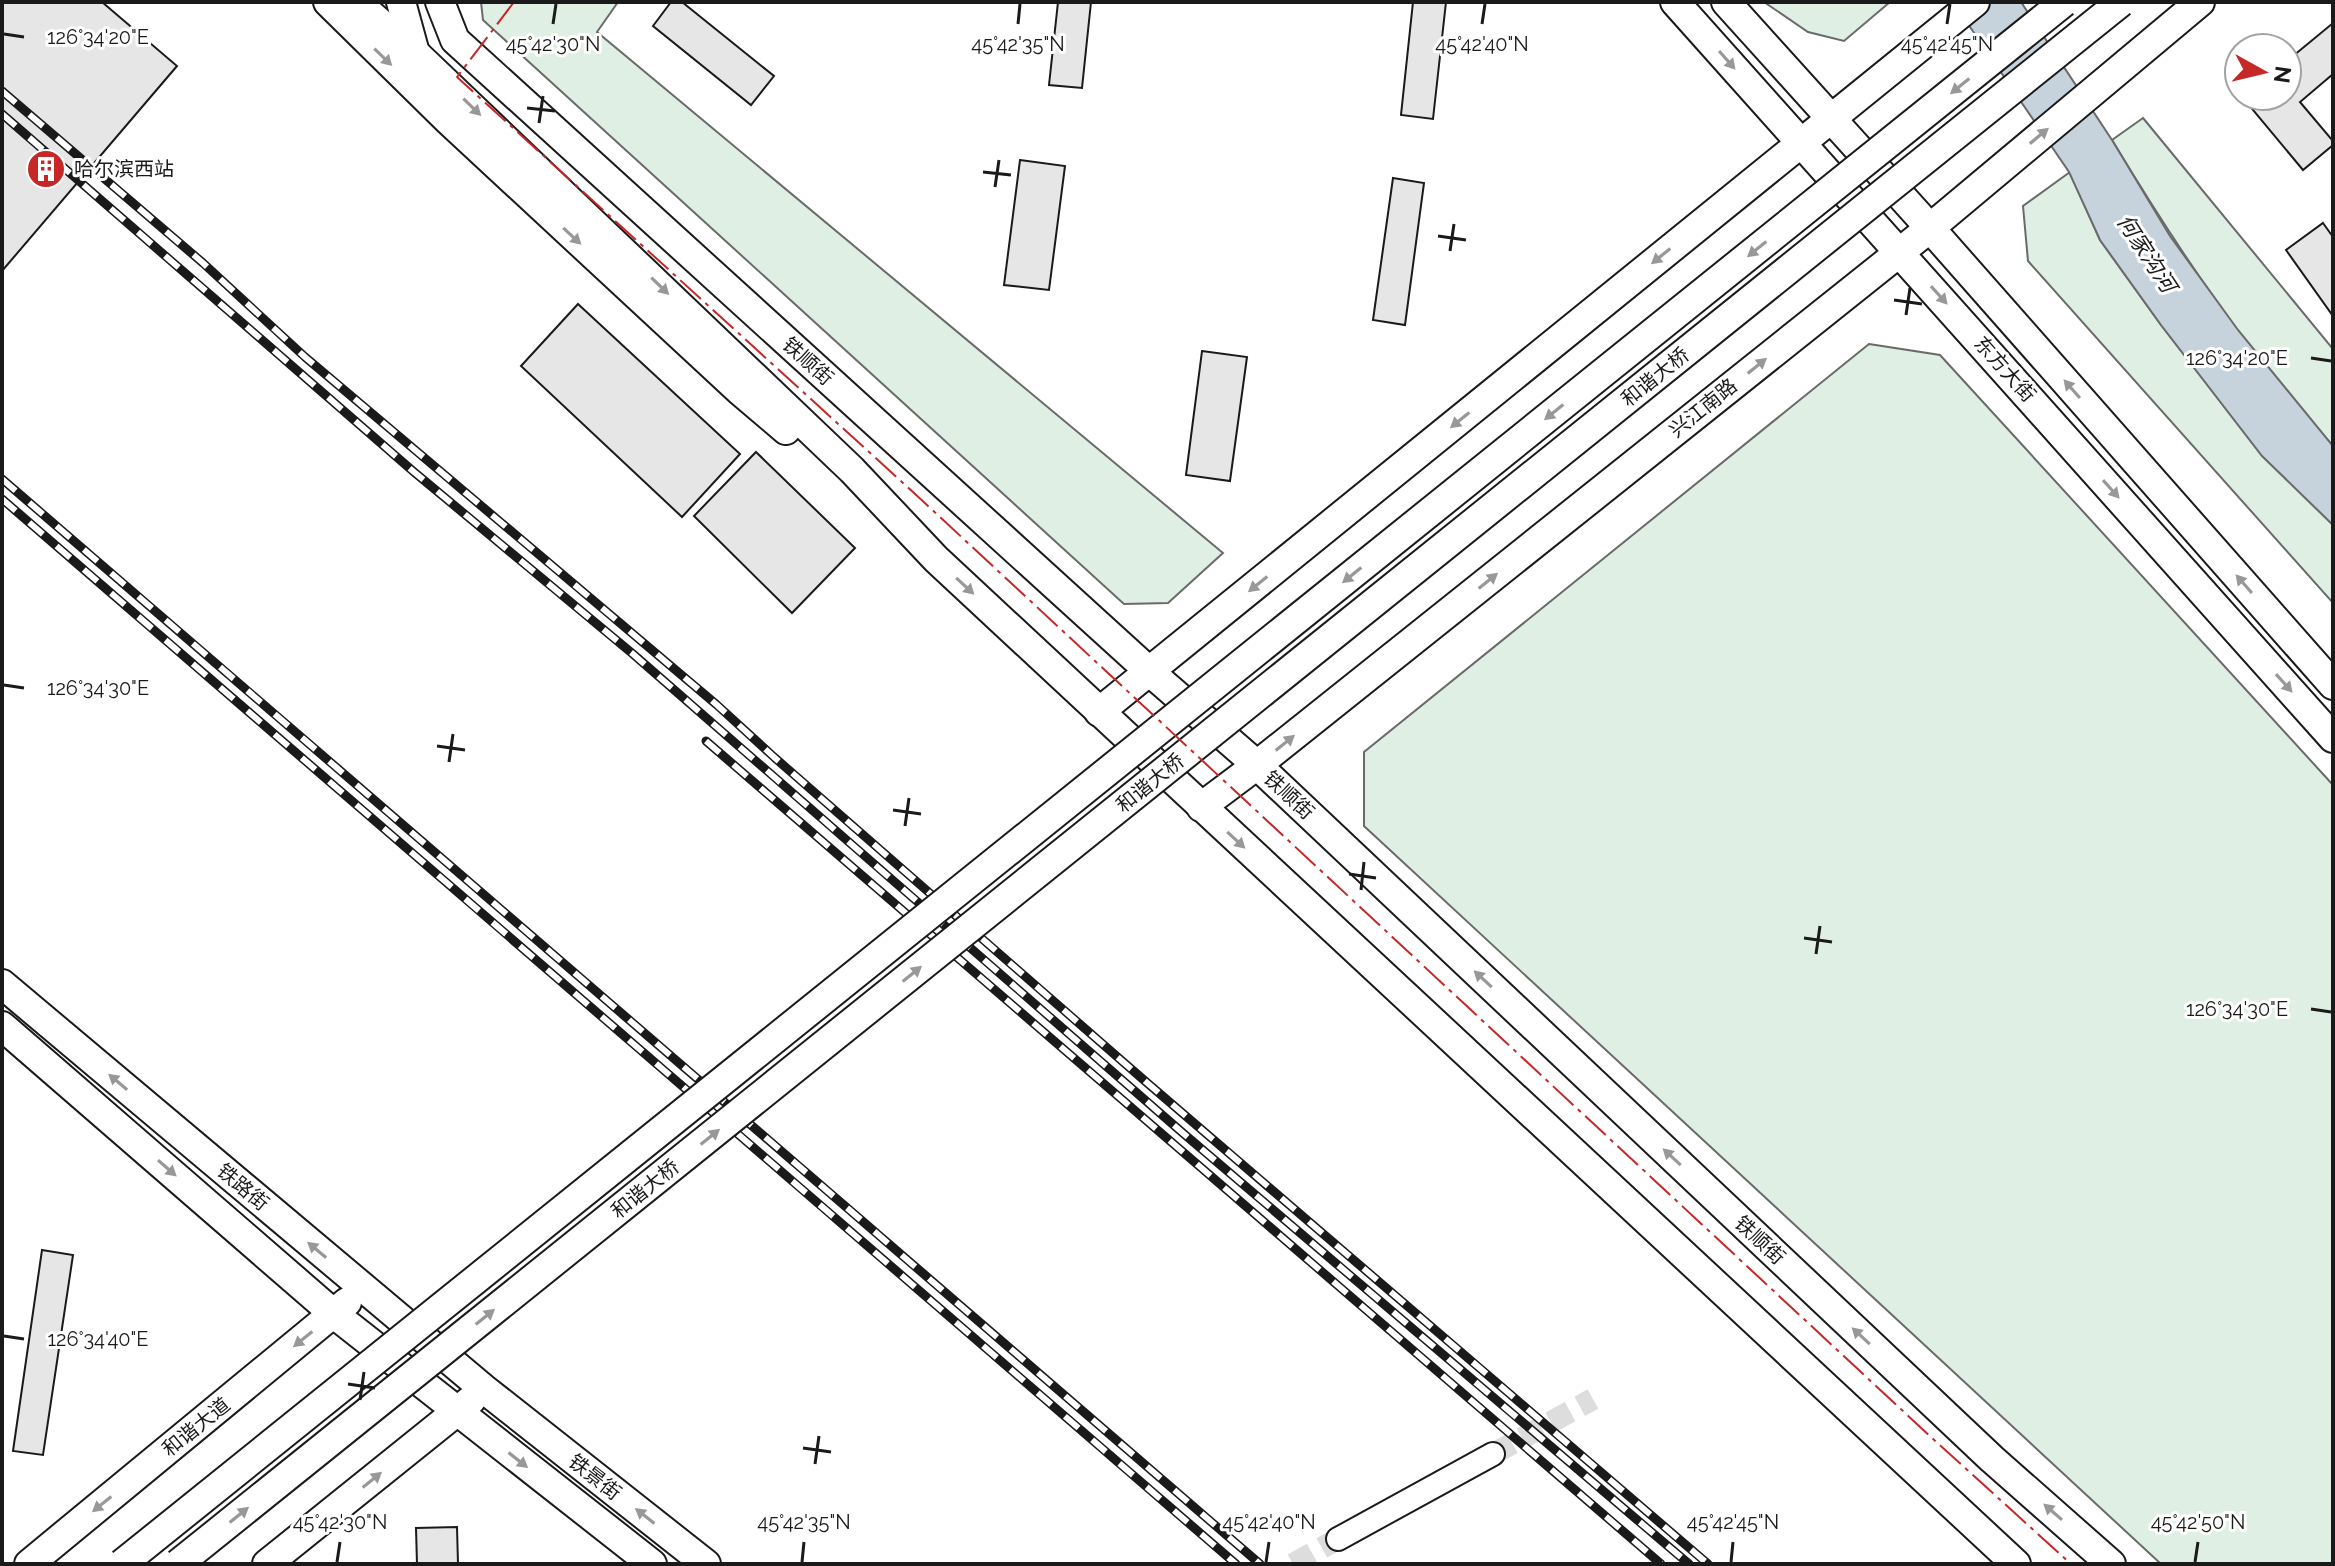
<svg xmlns="http://www.w3.org/2000/svg" width="2335" height="1566" font-family="Raleway,'Noto Sans SC',sans-serif">
	<style>
		.green { fill: #e0efe3; stroke: #6a6a6a; stroke-width: 2 }
		.water { fill: #c6d2dc; stroke: #6a6a6a; stroke-width: 2 }
		.building { fill: #e6e6e6; stroke: #1a1a1a; stroke-width: 2 }
		.lines { fill: none; stroke-linecap: round; stroke-linejoin: round }
		.minor-tunnel { stroke: #ddd; stroke-width: 22; stroke-dasharray: 22 11; stroke-linecap: butt }
		.minor-casing { stroke: #1a1a1a; stroke-width: 26 }
		.major-casing { stroke: #1a1a1a; stroke-width: 32 }
		.minor { stroke: #fff; stroke-width: 22 }
		.major { stroke: #fff; stroke-width: 28 }
		.rail-casing { stroke: #1a1a1a; stroke-width: 9 }
		.rail { stroke: #fff; stroke-width: 6; stroke-dasharray: 18; stroke-linecap: butt }
		.major-bridge-casing { stroke: #1a1a1a; stroke-width: 32; stroke-linecap: butt }
		.major-bridge { stroke: #fff; stroke-width: 28 }
		.power { stroke: #c62828; stroke-width: 2; stroke-dasharray: 28 6 4 6; stroke-linecap: butt }
		.oneway { fill: #989898 }
		.ticks { fill: none; stroke: #1a1a1a; stroke-width: 3 }
		.labels { text-anchor: middle; dominant-baseline: central; stroke-width: 6; stroke-linejoin: round; paint-order: stroke }
		.poi-label { font-size: 20px; fill: #1a1a1a; stroke: #fff; text-anchor: start }
		.street-label { font-size: 20px; fill: #1a1a1a; stroke: #fff }
		.water-label { font-size: 22px; font-style: italic; fill: #1a1a1a; stroke: #fff }
		.ticks-label { font-size: 20px; text-anchor: middle; fill: #1a1a1a; stroke: #fff; stroke-width: 6; stroke-linejoin: round; paint-order: stroke }
	</style>
	<rect width="100%" height="100%" fill="#fff"/>
	<g class="green">
		<path d="M 481,2 L 618,2 L 597,32 L 1223,553 L 1168,603 L 1124,604 L 483,20 Z"/>
		<path d="M 1764,2 L 1890,2 L 1844,41 L 1808,32 Z"/>
		<path d="M 2143,118 L 2333,349 L 2333,446 C 2248,355 2176,246 2112,140 Z"/>
		<path d="M 2070,172 L 2100,240 L 2161,325 L 2262,455 L 2333,525 L 2333,603 L 2028,261 L 2023,206 Z"/>
		<path d="M 1869,344 L 1940,355 L 2333,785 L 2333,1564 L 2161,1564 L 1364,826 L 1364,752 Z"/>
	</g>
	<path class="water" d="M 1953,2 L 2021,2 L 2112,140 L 2170,236 L 2238,330 L 2333,446 L 2333,525 L 2262,456 L 2161,325 L 2100,240 L 2069,172 Z"/>
	<g class="building">
		<path d="M 2,2 L 102,2 L 177,66 L 2,271 Z"/>
		<path d="M 671,2 L 682,2 L 774,76 L 751,105 L 653,26 Z"/>
		<path d="M 1058,2 L 1091,2 L 1082,88 L 1049,85 Z"/>
		<path d="M 1413,2 L 1446,2 L 1433,119 L 1401,115 Z"/>
		<path d="M 2333,23 L 2333,74 L 2300,102 L 2333,141 L 2333,145 L 2303,170 L 2243,98 L 2246,96 L 2287,96 L 2287,61 Z"/>
		<path d="M 1020,160 L 1065,166 L 1049,290 L 1004,285 Z"/>
		<path d="M 1393,178 L 1424,183 L 1405,325 L 1373,320 Z"/>
		<path d="M 2323,223 L 2333,237 L 2333,316 L 2286,250 Z"/>
		<path d="M 578,304 L 740,454 L 682,517 L 521,366 Z"/>
		<path d="M 1202,351 L 1247,357 L 1230,481 L 1186,475 Z"/>
		<path d="M 756,452 L 855,548 L 792,613 L 694,516 Z"/>
		<path d="M 42,1250 L 73,1255 L 43,1455 L 13,1451 Z"/>
		<path d="M 457,1527 L 458,1564 L 417,1564 L 416,1528 Z"/>
	</g>
	<g class="lines">
		<g class="minor-tunnel">
			<path d="M 1493,1454 L 1593,1399"/>
			<path d="M 1293,1564 L 1338,1539"/>
		</g>
		<defs>
			<path id="minor" d="M 1338,1539 L 1493,1454"/>
			<g id="major">
				<path d="M 328,2 L 449,121 L 739,390 L 786,430"/>
				<path d="M 356,2 L 415,53 L 852,470 L 936,559 L 2016,1564"/>
				<path d="M 401,2 L 415,53"/>
				<path d="M 440,2 L 455,40 L 1150,672 L 1257,765 L 1992,1459 L 2111,1564"/>
				<path d="M 1675,2 L 2333,738"/>
				<path d="M 1726,2 L 1930,228 L 2333,685"/>
				<path d="M 1099,712 L 1975,2"/>
				<path d="M 1201,807 L 1257,765 L 1930,228 L 2200,2"/>
				<path d="M 2,984 L 484,1389 L 706,1564"/>
				<path d="M 2,1026 L 334,1314 L 652,1564"/>
				<path d="M 29,1564 L 347,1302"/>
				<path d="M 267,1564 L 471,1400"/>
			</g>
		</defs>
		<use href="#minor" class="minor-casing"/>
		<use href="#major" class="major-casing"/>
		<use href="#minor" class="minor"/>
		<use href="#major" class="major"/>
		<defs>
			<g id="rail">
				<path d="M 2,91 L 203,263 L 305,357 L 717,705 L 775,758 L 1145,1081 L 1708,1564"/>
				<path d="M 2,114 L 414,472 L 633,654 L 1184,1134 L 1689,1564"/>
				<path d="M 2,479 L 1260,1564"/>
				<path d="M 2,499 L 1236,1564"/>
				<path d="M 706,741 L 1661,1564"/>
			</g>
		</defs>
		<use href="#rail" class="rail-casing"/>
		<use href="#rail" class="rail"/>
		<defs>
			<g id="major-bridge">
				<path d="M 122,1564 L 2064,2"/>
				<path d="M 178,1564 L 2121,2"/>
			</g>
		</defs>
		<use href="#major-bridge" class="major-bridge-casing"/>
		<use href="#major-bridge" class="major-bridge"/>
		<path class="power" d="M 514,2 L 457,77 L 913,492 L 1932,1438 L 2071,1564"/>
	</g>
	<defs><path id="oneway-solid" d="M-6-.8H1V-3.2L6.5 0L1 3.2V.8H-6Z" transform="scale(2)"/></defs>
	<g class="oneway">
		<use href="#oneway-solid" transform="translate(383 57) rotate(44)"/>
		<use href="#oneway-solid" transform="translate(1727 60) rotate(49)"/>
		<use href="#oneway-solid" transform="translate(1960 86) rotate(141)"/>
		<use href="#oneway-solid" transform="translate(472 107) rotate(44)"/>
		<use href="#oneway-solid" transform="translate(2039 136) rotate(-40)"/>
		<use href="#oneway-solid" transform="translate(572 236) rotate(43)"/>
		<use href="#oneway-solid" transform="translate(1757 249) rotate(141)"/>
		<use href="#oneway-solid" transform="translate(1661 256) rotate(141)"/>
		<use href="#oneway-solid" transform="translate(660 286) rotate(44)"/>
		<use href="#oneway-solid" transform="translate(1939 295) rotate(48)"/>
		<use href="#oneway-solid" transform="translate(1757 366) rotate(-39)"/>
		<use href="#oneway-solid" transform="translate(2072 389) rotate(-131)"/>
		<use href="#oneway-solid" transform="translate(1554 412) rotate(141)"/>
		<use href="#oneway-solid" transform="translate(1460 420) rotate(141)"/>
		<use href="#oneway-solid" transform="translate(2111 489) rotate(48)"/>
		<use href="#oneway-solid" transform="translate(1352 575) rotate(141)"/>
		<use href="#oneway-solid" transform="translate(1488 581) rotate(-39)"/>
		<use href="#oneway-solid" transform="translate(1258 584) rotate(141)"/>
		<use href="#oneway-solid" transform="translate(2244 584) rotate(-131)"/>
		<use href="#oneway-solid" transform="translate(965 586) rotate(43)"/>
		<use href="#oneway-solid" transform="translate(2284 683) rotate(48)"/>
		<use href="#oneway-solid" transform="translate(1285 743) rotate(-39)"/>
		<use href="#oneway-solid" transform="translate(1236 840) rotate(43)"/>
		<use href="#oneway-solid" transform="translate(912 974) rotate(-39)"/>
		<use href="#oneway-solid" transform="translate(1483 979) rotate(-137)"/>
		<use href="#oneway-solid" transform="translate(118 1082) rotate(-140)"/>
		<use href="#oneway-solid" transform="translate(710 1137) rotate(-39)"/>
		<use href="#oneway-solid" transform="translate(1672 1157) rotate(-137)"/>
		<use href="#oneway-solid" transform="translate(167 1168) rotate(41)"/>
		<use href="#oneway-solid" transform="translate(317 1250) rotate(-140)"/>
		<use href="#oneway-solid" transform="translate(485 1317) rotate(-39)"/>
		<use href="#oneway-solid" transform="translate(1861 1336) rotate(-137)"/>
		<use href="#oneway-solid" transform="translate(303 1339) rotate(141)"/>
		<use href="#oneway-solid" transform="translate(518 1460) rotate(38)"/>
		<use href="#oneway-solid" transform="translate(372 1480) rotate(-39)"/>
		<use href="#oneway-solid" transform="translate(102 1504) rotate(141)"/>
		<use href="#oneway-solid" transform="translate(2053 1512) rotate(-139)"/>
		<use href="#oneway-solid" transform="translate(239 1515) rotate(-39)"/>
		<use href="#oneway-solid" transform="translate(645 1516) rotate(-142)"/>
	</g>
	<path class="ticks" d="M 553,24 L 556,4M 1018,24 L 1020,4M 1482,24 L 1485,4M 1947,24 L 1950,4M 4,34 L 24,37M 527,108 L 555,111M 539,123 L 543,96M 983,172 L 1011,175M 995,187 L 999,160M 1438,236 L 1466,240M 1450,251 L 1454,224M 1894,300 L 1922,304M 1906,315 L 1910,288M 2311,358 L 2331,361M 4,685 L 24,688M 437,746 L 465,750M 449,762 L 453,734M 893,810 L 921,814M 905,826 L 909,798M 1349,874 L 1376,878M 1361,890 L 1364,862M 1804,938 L 1832,942M 1816,954 L 1820,926M 2311,1009 L 2331,1012M 4,1336 L 24,1339M 348,1384 L 375,1388M 360,1400 L 364,1372M 803,1448 L 831,1452M 815,1464 L 819,1436M 337,1562 L 340,1542M 802,1562 L 804,1542M 1266,1562 L 1269,1542M 1731,1562 L 1733,1542M 2195,1562 L 2198,1542"/>
	<defs>
		<symbol id="building-disc" viewBox="-11 -11 22 22"><circle r="9.5" fill="#c62828" stroke="#fff"/><path d="M-4-6H4V6H1V3H-1V6H-4ZM-2.5-4.3h1.7v1.8h-1.7ZM.8-4.3h1.7v1.8H.8ZM-2.5-1h1.7V.8h-1.7ZM.8-1h1.7V.8H.8Z" fill="#fff"/></symbol>
	</defs>
	<g fill-rule="evenodd">
		<use href="#building-disc" x="24" y="147" width="44" height="44"/>
	</g>
	<g class="labels">
		<g class="poi-label">
			<text x="74" y="169">哈尔滨西站</text>
		</g>
		<g class="street-label">
			<text transform="translate(808 361) rotate(42)">铁顺街</text>
			<text transform="translate(2005 369) rotate(48)">东方大街</text>
			<text transform="translate(1655 377) rotate(-39)">和谐大桥</text>
			<text transform="translate(1703 408) rotate(-39)">兴江南路</text>
			<text transform="translate(1150 783) rotate(-39)">和谐大桥</text>
			<text transform="translate(1289 795) rotate(43)">铁顺街</text>
			<text transform="translate(243 1187) rotate(40)">铁路街</text>
			<text transform="translate(645 1189) rotate(-39)">和谐大桥</text>
			<text transform="translate(1760 1240) rotate(43)">铁顺街</text>
			<text transform="translate(196 1427) rotate(-39)">和谐大道</text>
			<text transform="translate(595 1477) rotate(38)">铁景街</text>
		</g>
		<g class="water-label">
			<text transform="translate(2147 253) rotate(57)">何家沟河</text>
		</g>
	</g>
	<g class="ticks-label">
		<text x="98" y="44">126°34'20"E</text>
		<text x="553" y="51">45°42'30"N</text>
		<text x="1018" y="51">45°42'35"N</text>
		<text x="1482" y="51">45°42'40"N</text>
		<text x="1947" y="51">45°42'45"N</text>
		<text x="2237" y="365">126°34'20"E</text>
		<text x="98" y="695">126°34'30"E</text>
		<text x="2237" y="1016">126°34'30"E</text>
		<text x="98" y="1346">126°34'40"E</text>
		<text x="340" y="1529">45°42'30"N</text>
		<text x="804" y="1529">45°42'35"N</text>
		<text x="1269" y="1529">45°42'40"N</text>
		<text x="1733" y="1529">45°42'45"N</text>
		<text x="2198" y="1529">45°42'50"N</text>
	</g>
	<rect width="2335" height="1566" fill="none" stroke="#1a1a1a" stroke-width="8"/>
	<g transform="translate(2263 72) rotate(98)"><circle r="38" fill="#ffffff" stroke="#a3a3a3" stroke-width="2"/>
	<path d="M0-6L14 30L0 20L-14 30Z" fill="#c62828"/>
	<text y="-12" font-size="22" font-weight="bold" text-anchor="middle" fill="#1a1a1a">N</text>
	</g>
</svg>
